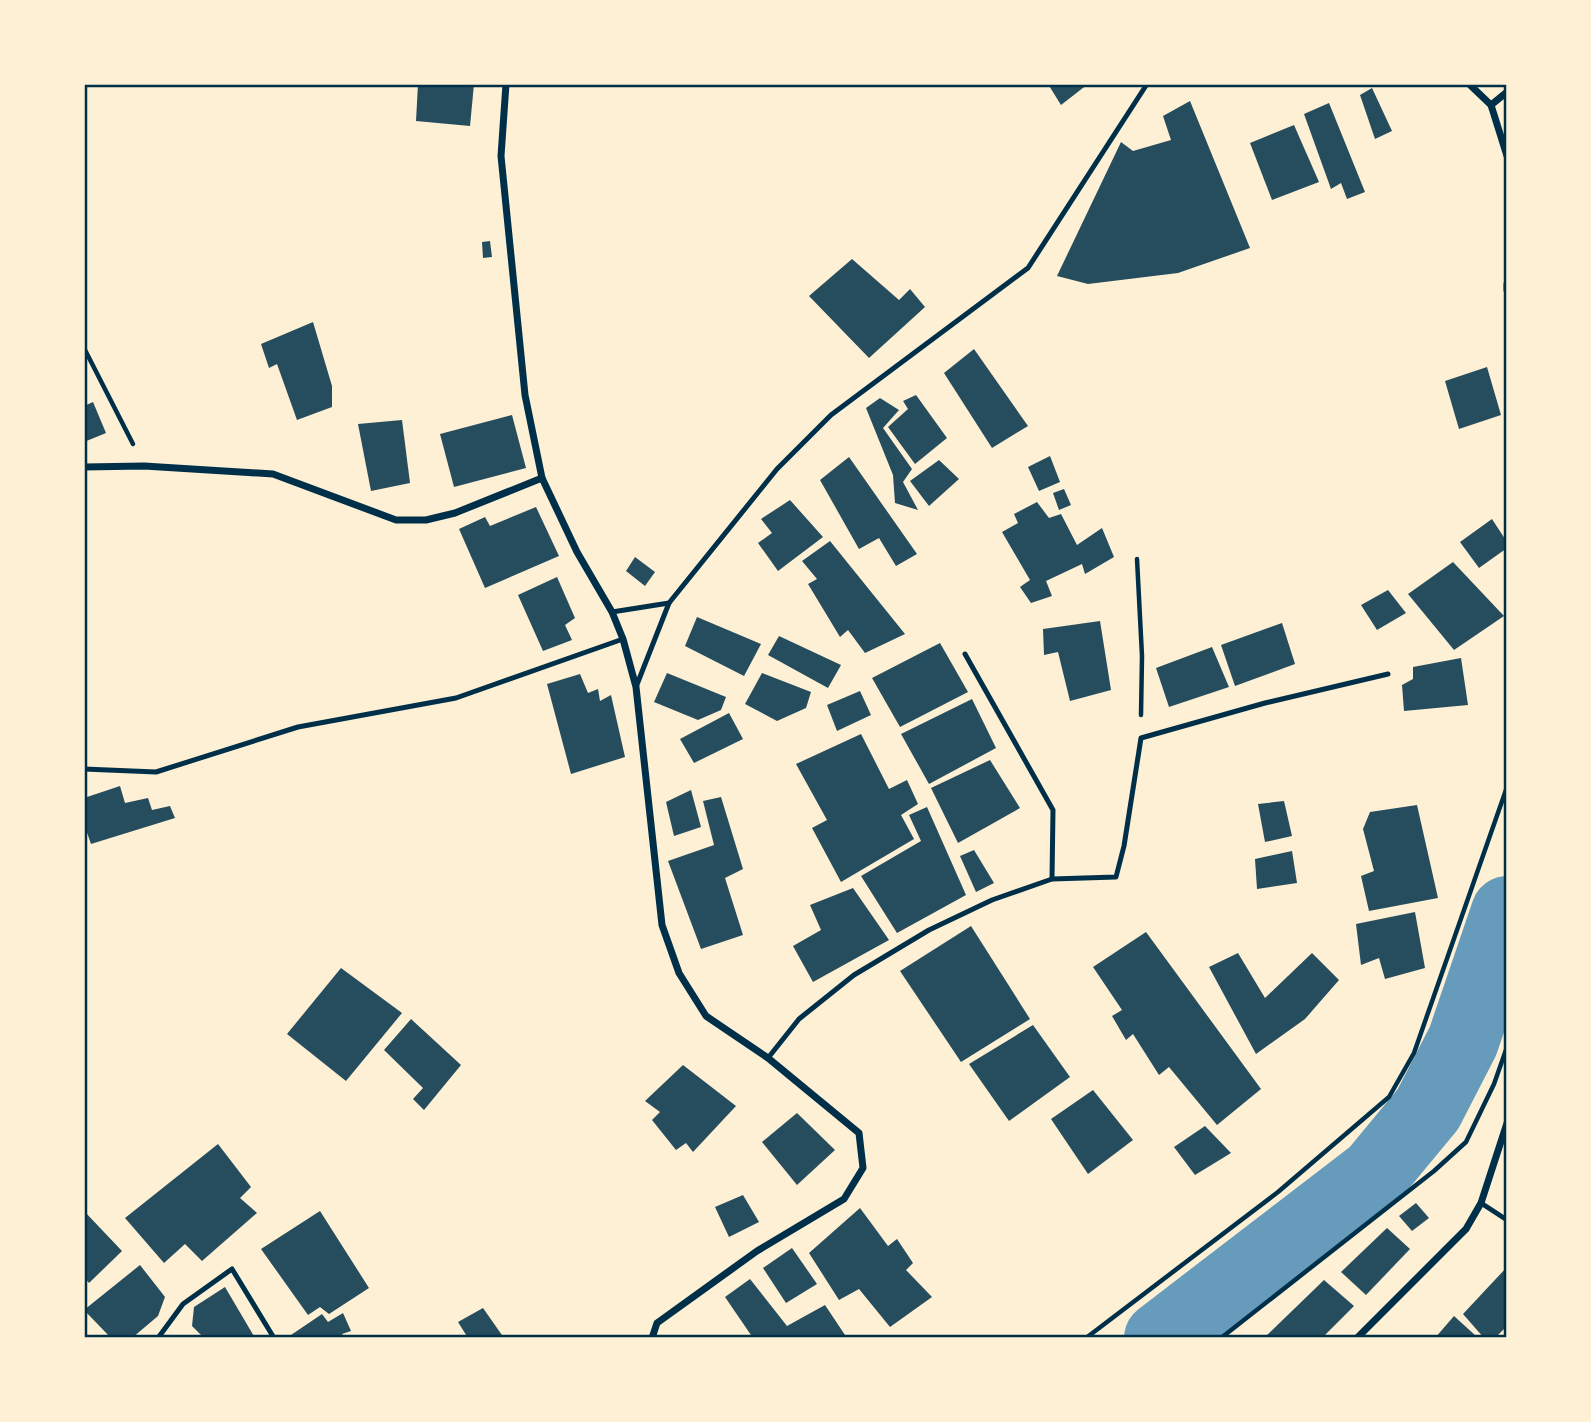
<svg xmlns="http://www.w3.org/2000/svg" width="1591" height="1422" font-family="'Exo 2',sans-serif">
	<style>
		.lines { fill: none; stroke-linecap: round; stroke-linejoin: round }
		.river { stroke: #669bbc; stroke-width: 72 }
		.building { fill: #264d5e }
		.path { stroke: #003049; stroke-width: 4.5 }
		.service { stroke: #003049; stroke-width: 5 }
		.minor { stroke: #003049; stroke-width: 7 }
		.neatline { fill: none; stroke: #003049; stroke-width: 2.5 }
	</style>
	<rect width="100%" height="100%" fill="#fdf0d5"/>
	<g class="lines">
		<path class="river" d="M 1160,1338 L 1375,1173 L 1428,1109 L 1463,1041 L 1507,912"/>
	</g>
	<g class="building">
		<path d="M 418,84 L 474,84 L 470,126 L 416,121 Z"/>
		<path d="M 1048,84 L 1088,84 L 1061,105 Z"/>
		<path d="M 1372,88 L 1392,131 L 1375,139 L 1360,95 Z"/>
		<path d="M 1190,101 L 1250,248 L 1178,273 L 1088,284 L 1057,276 L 1121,142 L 1133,151 L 1171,140 L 1163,116 Z"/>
		<path d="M 1329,103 L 1365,192 L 1347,199 L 1341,183 L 1331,189 L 1304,114 Z"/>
		<path d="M 1294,125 L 1319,182 L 1272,200 L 1250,143 Z"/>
		<path d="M 490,241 L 492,257 L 483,258 L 482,242 Z"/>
		<path d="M 852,259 L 899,300 L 910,289 L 925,307 L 869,358 L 809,296 Z"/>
		<path d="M 313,322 L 332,386 L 332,407 L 297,420 L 277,364 L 269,368 L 261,344 Z"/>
		<path d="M 974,349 L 1028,426 L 992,448 L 944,373 Z"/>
		<path d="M 1487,367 L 1501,415 L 1459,429 L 1445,381 Z"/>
		<path d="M 916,395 L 947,438 L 915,464 L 888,427 L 908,409 L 903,401 Z"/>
		<path d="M 880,398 L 899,410 L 883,428 L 912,469 L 903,482 L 918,510 L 895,503 L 893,475 L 866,408 Z"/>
		<path d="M 93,402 L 106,433 L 84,442 L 84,406 Z"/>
		<path d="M 512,415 L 526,468 L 454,487 L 440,434 Z"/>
		<path d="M 402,420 L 410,483 L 371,491 L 358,424 Z"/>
		<path d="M 1050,456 L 1060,482 L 1039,491 L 1028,467 Z"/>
		<path d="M 849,457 L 917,554 L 896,566 L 879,538 L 859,549 L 820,480 Z"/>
		<path d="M 939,460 L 959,479 L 929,506 L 910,481 Z"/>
		<path d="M 1064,489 L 1071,505 L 1059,510 L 1053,493 Z"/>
		<path d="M 790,500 L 823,537 L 778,571 L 758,543 L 772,533 L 761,519 Z"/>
		<path d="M 1037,502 L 1049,518 L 1061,514 L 1077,545 L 1102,528 L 1114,557 L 1085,574 L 1082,564 L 1046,581 L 1052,596 L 1031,603 L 1020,587 L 1030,580 L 1002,532 L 1018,523 L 1014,514 Z"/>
		<path d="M 536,507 L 559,556 L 485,588 L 459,529 L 485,517 L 490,526 Z"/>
		<path d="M 1492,519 L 1507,542 L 1507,548 L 1479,568 L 1460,542 Z"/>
		<path d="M 830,541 L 905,634 L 865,653 L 848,630 L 840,637 L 808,584 L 817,579 L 802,561 Z"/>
		<path d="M 635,557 L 655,572 L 645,586 L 626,571 Z"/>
		<path d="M 1453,562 L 1504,616 L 1454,650 L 1408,594 Z"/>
		<path d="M 557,577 L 575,618 L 565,625 L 572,640 L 543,651 L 518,595 Z"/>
		<path d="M 1388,590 L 1406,613 L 1377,630 L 1361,605 Z"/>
		<path d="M 697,617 L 761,644 L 744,676 L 685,646 Z"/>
		<path d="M 1100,621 L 1111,690 L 1070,701 L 1058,652 L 1044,655 L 1043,629 Z"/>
		<path d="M 1282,623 L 1295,664 L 1235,686 L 1221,645 Z"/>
		<path d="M 779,636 L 841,665 L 828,688 L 768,655 Z"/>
		<path d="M 940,643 L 968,692 L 900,727 L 872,678 Z"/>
		<path d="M 1212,647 L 1229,687 L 1169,707 L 1156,668 Z"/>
		<path d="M 1461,658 L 1468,705 L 1404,711 L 1402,685 L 1413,679 L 1413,667 Z"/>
		<path d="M 667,673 L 726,697 L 721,710 L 698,720 L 654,702 Z"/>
		<path d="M 762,673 L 811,692 L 806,708 L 777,721 L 745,704 Z"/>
		<path d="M 580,674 L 588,693 L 598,689 L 600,701 L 611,695 L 625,757 L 571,774 L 547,684 Z"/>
		<path d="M 860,691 L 871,715 L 837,731 L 827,705 Z"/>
		<path d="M 972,699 L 996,748 L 929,784 L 901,734 Z"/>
		<path d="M 729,713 L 743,739 L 694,763 L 680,739 Z"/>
		<path d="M 861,734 L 889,789 L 907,780 L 918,804 L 901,815 L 914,839 L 841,882 L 812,828 L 827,820 L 796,764 Z"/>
		<path d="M 990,760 L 1020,808 L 958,843 L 931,788 Z"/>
		<path d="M 120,786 L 125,803 L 148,798 L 152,810 L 170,806 L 175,818 L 91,844 L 84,824 L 84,798 Z"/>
		<path d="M 691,790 L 701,827 L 674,836 L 666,802 Z"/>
		<path d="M 721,797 L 743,869 L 725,878 L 743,935 L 701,949 L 668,861 L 714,845 L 703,801 Z"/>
		<path d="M 1284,801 L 1292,836 L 1265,842 L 1258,804 Z"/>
		<path d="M 1417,805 L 1438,898 L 1369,911 L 1361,876 L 1374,871 L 1363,829 L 1370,812 Z"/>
		<path d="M 927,807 L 966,895 L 897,933 L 861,876 L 921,841 L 909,815 Z"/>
		<path d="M 974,850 L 994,883 L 976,892 L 960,856 Z"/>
		<path d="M 1292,851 L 1297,883 L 1257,889 L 1255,859 Z"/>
		<path d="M 853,888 L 889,940 L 813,982 L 793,946 L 821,930 L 810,905 Z"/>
		<path d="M 1415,912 L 1425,968 L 1385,979 L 1379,958 L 1361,965 L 1356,924 Z"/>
		<path d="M 971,926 L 1030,1019 L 961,1062 L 900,971 Z"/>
		<path d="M 1146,932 L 1261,1089 L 1217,1125 L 1169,1067 L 1159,1075 L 1133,1034 L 1126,1040 L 1112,1016 L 1122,1010 L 1093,967 Z"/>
		<path d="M 1238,953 L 1265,998 L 1312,953 L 1339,980 L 1305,1019 L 1256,1054 L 1209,967 Z"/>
		<path d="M 341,968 L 402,1013 L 346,1081 L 287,1034 Z"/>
		<path d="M 411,1019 L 461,1065 L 424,1110 L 413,1099 L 423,1088 L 384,1050 Z"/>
		<path d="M 1033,1025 L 1070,1077 L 1009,1121 L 969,1064 Z"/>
		<path d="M 683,1065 L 736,1106 L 693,1152 L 686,1143 L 676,1150 L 652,1120 L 660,1112 L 645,1101 Z"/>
		<path d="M 1093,1090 L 1133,1140 L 1088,1174 L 1051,1119 Z"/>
		<path d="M 797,1113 L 835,1150 L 797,1185 L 762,1142 Z"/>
		<path d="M 1205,1126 L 1231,1153 L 1195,1175 L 1174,1147 Z"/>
		<path d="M 218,1144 L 251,1187 L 240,1198 L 257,1213 L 202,1261 L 185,1244 L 164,1263 L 125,1218 Z"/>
		<path d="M 743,1195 L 759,1222 L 729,1237 L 715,1207 Z"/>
		<path d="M 1416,1203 L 1429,1218 L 1412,1231 L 1399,1216 Z"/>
		<path d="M 860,1208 L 888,1246 L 897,1239 L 913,1263 L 906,1270 L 932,1297 L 890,1327 L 859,1289 L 839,1300 L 809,1253 Z"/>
		<path d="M 84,1211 L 122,1251 L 89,1283 L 84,1277 Z"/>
		<path d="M 320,1211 L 369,1288 L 329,1314 L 320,1307 L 308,1315 L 261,1249 Z"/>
		<path d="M 1387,1228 L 1410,1249 L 1366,1295 L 1341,1272 Z"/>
		<path d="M 792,1248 L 817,1284 L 786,1303 L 763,1268 Z"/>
		<path d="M 140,1265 L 165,1297 L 158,1316 L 132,1338 L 111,1338 L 84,1310 Z"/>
		<path d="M 1507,1267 L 1507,1326 L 1495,1338 L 1484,1338 L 1463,1314 Z"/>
		<path d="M 750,1279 L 787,1326 L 825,1305 L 847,1338 L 753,1338 L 725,1297 Z"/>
		<path d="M 1324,1280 L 1354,1306 L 1322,1338 L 1264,1338 Z"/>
		<path d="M 225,1287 L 255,1338 L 204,1338 L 192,1326 L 194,1307 Z"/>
		<path d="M 483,1308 L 504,1338 L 468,1338 L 458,1322 Z"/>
		<path d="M 343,1313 L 351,1331 L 342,1334 L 345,1338 L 293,1338 L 291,1335 L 322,1314 L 328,1322 Z"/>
		<path d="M 1454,1316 L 1476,1336 L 1475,1338 L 1435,1338 Z"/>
	</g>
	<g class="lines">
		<g class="path">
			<path d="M 84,348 L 133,444"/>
			<path d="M 1137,559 L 1142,656 L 1141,715"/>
			<path d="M 1086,1338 L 1278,1192 L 1389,1097 L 1414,1053 L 1507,787"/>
			<path d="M 1221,1338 L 1434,1171 L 1466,1142 L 1494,1084 L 1507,1047"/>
		</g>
		<g class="service">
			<path d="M 612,612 L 669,603 L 777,469 L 831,415 L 1028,268 L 1147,84"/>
			<path d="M 965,654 L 1053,810 L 1052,879"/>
			<path d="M 636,687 L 669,603"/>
			<path d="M 84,769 L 156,772 L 298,727 L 456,698 L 623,639"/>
			<path d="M 768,1058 L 799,1019 L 854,975 L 929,930 L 992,900 L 1052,879 L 1116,877 L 1124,846 L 1141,738 L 1265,703 L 1388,674"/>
			<path d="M 1481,1203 L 1507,1220"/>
			<path d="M 158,1338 L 183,1304 L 232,1269 L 274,1338"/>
		</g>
		<g class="minor">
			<path d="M 506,84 L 501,156 L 525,395 L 542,478 L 577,552 L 612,612 L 623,639 L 636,687 L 662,925 L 679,973 L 706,1016 L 768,1058 L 859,1133 L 863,1168 L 844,1199 L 757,1251 L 657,1323 L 652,1338"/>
			<path d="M 1469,84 L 1491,105 L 1507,156"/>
			<path d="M 1491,105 L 1507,92"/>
			<path d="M 1507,284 L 1507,290"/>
			<path d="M 84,467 L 144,466 L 273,474 L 396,520 L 426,520 L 455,513 L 542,478"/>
			<path d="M 1357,1338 L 1466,1229 L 1481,1203 L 1507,1123"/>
		</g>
	</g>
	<rect width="1591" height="1422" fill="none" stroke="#fdf0d5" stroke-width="172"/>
	<rect x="86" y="86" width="1419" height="1250" class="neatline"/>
</svg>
